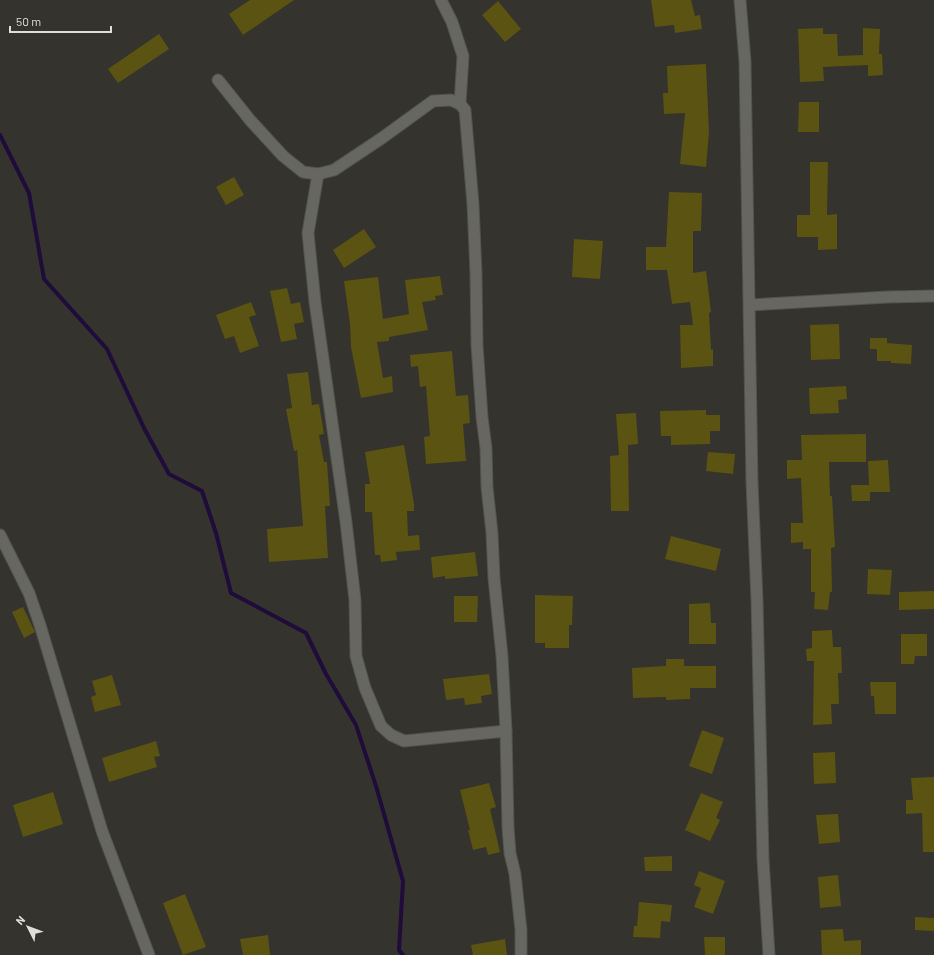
<svg xmlns="http://www.w3.org/2000/svg" width="934" height="955" font-family="Barlow,sans-serif">
	<style>
		.lines { fill: none; stroke-linecap: round; stroke-linejoin: round }
		.stream { stroke: #1f0c3a; stroke-width: 4 }
		.building { fill: #5b5311 }
		.minor-casing { stroke: #52524e; stroke-width: 13 }
		.minor { stroke: #676761; stroke-width: 11 }
	</style>
	<rect width="100%" height="100%" fill="#34332e"/>
	<g class="lines">
		<path class="stream" d="M 0,135 L 29,193 L 44,279 L 107,349 L 144,428 L 169,474 L 202,491 L 216,533 L 231,593 L 306,633 L 326,674 L 356,725 L 376,786 L 403,881 L 399,950 L 403,955"/>
	</g>
	<g class="building">
		<path d="M 250,0 L 294,0 L 243,35 L 229,14 Z"/>
		<path d="M 651,0 L 691,0 L 695,16 L 700,15 L 702,29 L 675,33 L 674,25 L 655,27 Z"/>
		<path d="M 498,1 L 521,29 L 505,42 L 482,15 Z"/>
		<path d="M 823,28 L 823,34 L 837,34 L 838,56 L 863,55 L 863,28 L 880,29 L 879,54 L 882,54 L 883,75 L 868,76 L 868,65 L 823,67 L 824,81 L 800,82 L 798,29 Z"/>
		<path d="M 159,34 L 169,49 L 118,83 L 108,69 Z"/>
		<path d="M 706,64 L 709,132 L 706,167 L 680,164 L 685,113 L 664,114 L 663,93 L 668,93 L 667,66 Z"/>
		<path d="M 799,102 L 819,102 L 819,132 L 798,132 Z"/>
		<path d="M 810,162 L 828,162 L 827,215 L 837,214 L 837,249 L 818,250 L 818,237 L 797,237 L 797,215 L 810,215 Z"/>
		<path d="M 234,177 L 244,195 L 226,205 L 216,187 Z"/>
		<path d="M 669,192 L 702,193 L 701,231 L 693,231 L 693,273 L 706,271 L 711,312 L 709,313 L 711,350 L 713,349 L 713,366 L 681,368 L 680,325 L 693,325 L 690,302 L 672,304 L 667,270 L 646,270 L 646,247 L 666,247 Z"/>
		<path d="M 364,229 L 376,247 L 344,268 L 333,250 Z"/>
		<path d="M 574,239 L 603,241 L 600,279 L 572,277 Z"/>
		<path d="M 440,276 L 443,295 L 435,296 L 436,300 L 422,302 L 428,330 L 389,337 L 389,341 L 377,342 L 383,378 L 392,376 L 393,392 L 361,398 L 351,347 L 350,324 L 344,281 L 378,277 L 383,319 L 409,314 L 405,280 Z"/>
		<path d="M 287,288 L 291,304 L 300,302 L 304,322 L 294,324 L 297,339 L 281,342 L 270,291 Z"/>
		<path d="M 251,302 L 256,315 L 249,317 L 259,346 L 240,353 L 234,336 L 225,339 L 216,315 Z"/>
		<path d="M 839,324 L 840,359 L 811,360 L 810,325 Z"/>
		<path d="M 870,338 L 887,338 L 887,343 L 912,345 L 911,364 L 891,363 L 891,361 L 877,361 L 877,349 L 870,349 Z"/>
		<path d="M 452,351 L 456,396 L 468,395 L 470,423 L 463,424 L 466,461 L 426,464 L 424,437 L 430,436 L 426,386 L 420,387 L 418,366 L 411,367 L 410,355 Z"/>
		<path d="M 308,372 L 312,405 L 319,404 L 324,434 L 319,435 L 324,462 L 327,462 L 330,506 L 325,506 L 328,558 L 269,562 L 267,529 L 303,526 L 297,450 L 294,451 L 286,409 L 292,408 L 287,374 Z"/>
		<path d="M 846,386 L 847,399 L 838,400 L 839,413 L 810,414 L 809,388 Z"/>
		<path d="M 706,410 L 706,415 L 720,415 L 720,431 L 710,431 L 710,444 L 671,445 L 671,436 L 661,436 L 660,411 Z"/>
		<path d="M 636,413 L 638,444 L 628,445 L 629,511 L 611,511 L 610,456 L 619,455 L 616,414 Z"/>
		<path d="M 866,434 L 866,462 L 829,462 L 830,496 L 832,496 L 835,547 L 831,548 L 832,592 L 830,592 L 828,610 L 814,609 L 815,592 L 811,592 L 811,549 L 803,549 L 803,542 L 791,543 L 791,523 L 803,523 L 801,478 L 787,479 L 787,460 L 802,460 L 801,435 Z"/>
		<path d="M 404,445 L 414,504 L 414,511 L 407,511 L 408,536 L 419,535 L 420,550 L 396,552 L 397,560 L 381,562 L 380,555 L 375,555 L 372,512 L 365,512 L 365,484 L 370,484 L 365,452 Z"/>
		<path d="M 708,452 L 735,454 L 733,474 L 706,471 Z"/>
		<path d="M 888,460 L 890,492 L 870,492 L 870,501 L 852,501 L 851,485 L 869,485 L 868,461 Z"/>
		<path d="M 671,536 L 721,549 L 716,571 L 665,559 Z"/>
		<path d="M 475,552 L 478,576 L 445,579 L 445,576 L 433,578 L 431,557 Z"/>
		<path d="M 868,569 L 892,570 L 890,595 L 867,594 Z"/>
		<path d="M 934,591 L 934,609 L 899,610 L 899,592 Z"/>
		<path d="M 535,595 L 573,596 L 572,625 L 569,625 L 569,648 L 545,648 L 545,643 L 535,643 Z"/>
		<path d="M 454,596 L 478,596 L 477,622 L 454,622 Z"/>
		<path d="M 710,603 L 711,623 L 716,623 L 716,644 L 689,644 L 689,604 Z"/>
		<path d="M 23,607 L 35,632 L 24,638 L 12,612 Z"/>
		<path d="M 832,630 L 833,647 L 841,647 L 842,673 L 838,673 L 839,704 L 831,704 L 832,724 L 813,725 L 814,661 L 807,661 L 806,649 L 812,648 L 812,631 Z"/>
		<path d="M 901,634 L 927,634 L 927,656 L 915,656 L 914,664 L 901,664 Z"/>
		<path d="M 666,659 L 684,659 L 684,666 L 716,666 L 716,688 L 690,688 L 690,699 L 666,700 L 666,697 L 633,698 L 632,668 L 666,666 Z"/>
		<path d="M 489,674 L 492,694 L 481,696 L 482,703 L 465,705 L 464,698 L 446,700 L 443,679 Z"/>
		<path d="M 112,675 L 121,705 L 95,712 L 91,697 L 96,695 L 92,681 Z"/>
		<path d="M 870,682 L 896,682 L 896,714 L 875,714 L 874,696 L 871,696 Z"/>
		<path d="M 702,730 L 724,738 L 712,774 L 689,766 Z"/>
		<path d="M 156,741 L 160,756 L 154,757 L 157,767 L 109,782 L 102,758 Z"/>
		<path d="M 835,752 L 836,783 L 814,784 L 813,753 Z"/>
		<path d="M 934,777 L 934,852 L 923,852 L 922,813 L 906,814 L 906,800 L 913,800 L 911,778 Z"/>
		<path d="M 489,783 L 496,807 L 490,809 L 500,852 L 488,855 L 486,847 L 473,850 L 468,830 L 470,830 L 460,790 Z"/>
		<path d="M 53,792 L 63,824 L 23,837 L 13,805 Z"/>
		<path d="M 701,793 L 723,802 L 716,818 L 720,820 L 710,841 L 685,830 Z"/>
		<path d="M 838,814 L 840,842 L 819,844 L 816,815 Z"/>
		<path d="M 672,856 L 672,871 L 645,871 L 644,857 Z"/>
		<path d="M 699,871 L 725,881 L 713,914 L 694,907 L 701,888 L 694,885 Z"/>
		<path d="M 838,875 L 841,906 L 820,908 L 818,877 Z"/>
		<path d="M 185,894 L 206,947 L 183,955 L 163,903 Z"/>
		<path d="M 639,902 L 672,905 L 670,922 L 661,921 L 660,938 L 633,937 L 634,926 L 637,926 Z"/>
		<path d="M 915,917 L 934,918 L 934,931 L 915,930 Z"/>
		<path d="M 843,929 L 844,941 L 861,940 L 861,955 L 822,955 L 821,930 Z"/>
		<path d="M 268,935 L 270,955 L 243,955 L 240,939 Z"/>
		<path d="M 704,937 L 725,937 L 725,955 L 705,955 Z"/>
		<path d="M 505,939 L 507,955 L 473,955 L 471,945 Z"/>
	</g>
	<g class="lines">
		<defs>
			<g id="minor">
				<path d="M 441,0 L 452,22 L 463,56 L 460,104"/>
				<path d="M 740,0 L 745,61 L 752,482 L 757,600 L 763,859 L 769,955"/>
				<path d="M 218,80 L 250,120 L 283,156 L 303,172 L 318,174 L 334,170 L 382,138 L 433,101 L 451,100 L 460,104 L 465,110 L 473,204 L 476,273 L 477,345 L 482,417 L 486,448 L 487,487 L 492,533 L 494,578 L 502,656 L 506,731 L 508,827 L 510,853 L 515,874 L 521,930 L 521,955"/>
				<path d="M 318,174 L 308,233 L 315,302 L 346,522 L 355,600 L 356,656 L 365,688 L 381,726 L 391,735 L 404,741 L 506,731"/>
				<path d="M 750,305 L 888,297 L 934,296"/>
				<path d="M 0,535 L 29,593 L 40,625 L 102,831 L 149,955"/>
			</g>
		</defs>
		<use href="#minor" class="minor-casing"/>
		<use href="#minor" class="minor"/>
	</g>
	<g transform="translate(28 927) rotate(312)" stroke="#34332e" stroke-width="3" paint-order="stroke">
	<path d="M0-3L7 15L0 10L-7 15Z" fill="#dededb"/>
	<text y="-6" font-size="11" font-weight="bold" text-anchor="middle" fill="#dededb">N</text>
	</g>
	<path d="M10 26v6h101v-6" fill="none" stroke="#dededb" stroke-width="2"/>
	<text x="16" y="26" font-size="12" fill="#dededb" stroke="#34332e" stroke-width="3" paint-order="stroke">50 m</text>
</svg>
